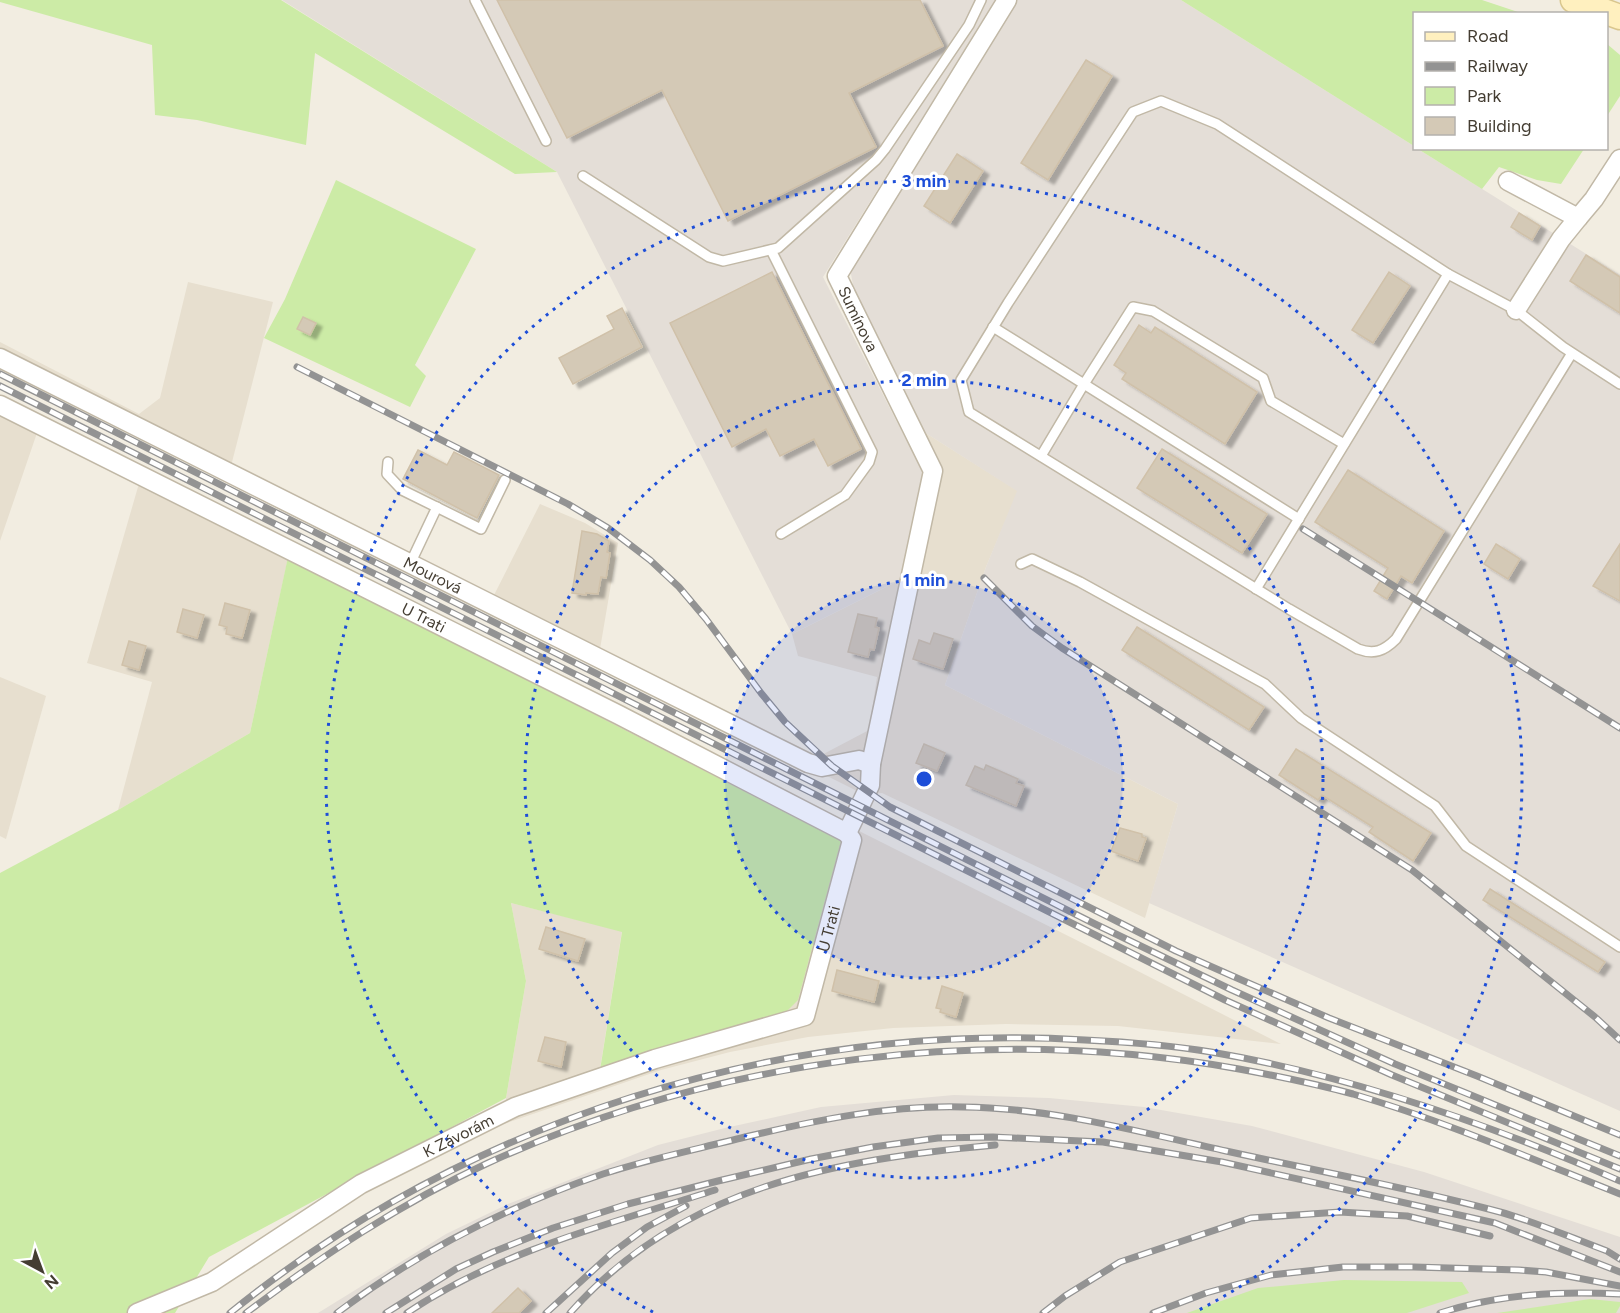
<svg xmlns="http://www.w3.org/2000/svg" width="1620" height="1313" font-family="Figtree,sans-serif">
	<style>
		.residential { fill: #e7dfcf }
		.industrial { fill: #e4ded7 }
		.green { fill: #cceba6 }
		.building { fill: #d4c9b6; stroke: #d0c1a9; stroke-width: 1.5; filter: url(#shadow) }
		.lines { fill: none; stroke-linecap: round; stroke-linejoin: round }
		.lane-casing { stroke: #c1b8a6; stroke-width: 12 }
		.street-casing { stroke: #c1b8a6; stroke-width: 21 }
		.secondary-casing { stroke: #d9c68e; stroke-width: 27 }
		.lane { stroke: #fff; stroke-width: 9 }
		.street { stroke: #fff; stroke-width: 18 }
		.secondary { stroke: #fff0bf; stroke-width: 24 }
		.rail-casing { stroke: #939393; stroke-width: 7 }
		.rail { stroke: #fff; stroke-width: 4.5; stroke-dasharray: 14; stroke-linecap: butt }
		.ring { fill: none; stroke: #1d4ed8; stroke-width: 3; stroke-dasharray: 3 6 }
		.labels { text-anchor: middle; dominant-baseline: central; stroke-width: 6; stroke-linejoin: round; paint-order: stroke }
		.street-label { font-size: 16px; fill: #443d32; stroke: #fff }
		.centre { fill: #1d4ed8; stroke: #fff; stroke-width: 3 }
		.ring-label { font-size: 18px; text-anchor: middle; font-weight: bold; fill: #1d4ed8; stroke: #fff; stroke-width: 6; stroke-linejoin: round; paint-order: stroke }
	</style>
	<defs>
		<filter id="shadow"><feDropShadow dx="6" dy="4" stdDeviation="1.5" flood-color="#0004"/></filter>
	</defs>
	<rect width="100%" height="100%" fill="#f2ede1"/>
	<g class="residential">
		<path d="M 188,282 L 273,302 L 231,466 L 491,601 L 540,504 L 585,523 L 618,543 L 600,649 L 814,759 L 869,730 L 877,677 L 798,656 L 792,634 L 900,580 L 925,477 L 907,441 L 924,432 L 1018,491 L 986,567 L 945,685 L 1178,804 L 1145,918 L 882,793 L 865,795 L 0,361 L 0,342 L 139,414 L 160,398 Z"/>
		<path d="M 0,400 L 1128,966 L 1281,1044 L 1118,1026 L 1006,1024 L 893,1028 L 808,1037 L 730,1052 L 661,1070 L 504,1124 L 506,1098 L 526,981 L 511,903 L 622,931 L 600,1069 L 787,1011 L 288,558 L 250,733 L 118,810 L 152,682 L 87,663 L 140,480 L 38,430 L 0,541 Z"/>
		<path d="M 0,677 L 46,696 L 6,839 L 0,836 Z"/>
	</g>
	<g class="industrial">
		<path d="M 282,0 L 996,0 L 823,277 L 925,477 L 900,580 L 792,634 L 557,172 Z"/>
		<path d="M 1016,0 L 1181,0 L 1414,146 L 1414,148 L 1418,149 L 1620,275 L 1620,1111 L 1149,903 L 1178,804 L 945,685 L 986,567 L 1017,491 L 924,432 L 855,295 L 850,269 Z"/>
		<path d="M 954,1095 L 1049,1098 L 1144,1107 L 1252,1126 L 1424,1172 L 1620,1237 L 1620,1313 L 318,1313 L 446,1234 L 508,1204 L 658,1145 L 725,1128 L 821,1107 Z"/>
	</g>
	<g class="green">
		<path d="M 0,0 L 281,0 L 557,172 L 515,174 L 315,53 L 306,145 L 197,120 L 155,115 L 152,45 L 0,2 Z"/>
		<path d="M 1181,0 L 1482,0 L 1521,13 L 1414,14 L 1414,146 Z"/>
		<path d="M 1607,44 L 1620,55 L 1620,96 L 1607,116 Z"/>
		<path d="M 1418,149 L 1584,149 L 1561,184 L 1537,180 L 1499,167 L 1482,189 Z"/>
		<path d="M 336,180 L 476,249 L 415,365 L 426,376 L 410,407 L 264,338 L 285,299 Z"/>
		<path d="M 288,557 L 841,841 L 798,1000 L 787,1011 L 600,1070 L 622,932 L 511,903 L 526,981 L 506,1098 L 209,1257 L 175,1313 L 0,1313 L 0,873 L 118,810 L 250,733 Z"/>
		<path d="M 1344,1280 L 1462,1282 L 1469,1293 L 1407,1313 L 1187,1313 L 1258,1288 Z"/>
		<path d="M 1590,1299 L 1620,1302 L 1620,1306 L 1616,1313 L 1497,1313 Z"/>
	</g>
	<g class="building">
		<path d="M 497,0 L 920,0 L 943,46 L 849,93 L 876,147 L 728,221 L 662,90 L 567,138 Z"/>
		<path d="M 1086,60 L 1112,76 L 1048,180 L 1021,163 Z"/>
		<path d="M 957,154 L 983,171 L 950,223 L 924,206 Z"/>
		<path d="M 1519,213 L 1540,226 L 1532,240 L 1511,227 Z"/>
		<path d="M 1586,255 L 1620,277 L 1620,313 L 1570,281 Z"/>
		<path d="M 772,272 L 861,449 L 828,466 L 814,439 L 780,456 L 766,429 L 732,447 L 670,323 Z"/>
		<path d="M 1389,272 L 1410,286 L 1373,343 L 1352,330 Z"/>
		<path d="M 622,308 L 642,347 L 573,384 L 559,358 L 614,329 L 607,316 Z"/>
		<path d="M 303,317 L 316,323 L 310,335 L 297,329 Z"/>
		<path d="M 1139,325 L 1151,333 L 1155,327 L 1257,392 L 1225,444 L 1122,379 L 1126,373 L 1114,365 Z"/>
		<path d="M 1162,449 L 1267,514 L 1242,553 L 1137,488 Z"/>
		<path d="M 418,450 L 447,465 L 454,452 L 499,475 L 477,518 L 403,479 Z"/>
		<path d="M 1348,470 L 1444,531 L 1412,583 L 1401,576 L 1387,599 L 1374,591 L 1388,568 L 1315,522 Z"/>
		<path d="M 582,531 L 597,534 L 609,541 L 607,552 L 610,553 L 606,578 L 601,577 L 598,594 L 586,593 L 586,595 L 572,593 Z"/>
		<path d="M 1496,544 L 1520,559 L 1508,579 L 1484,564 Z"/>
		<path d="M 1620,544 L 1620,601 L 1593,586 Z"/>
		<path d="M 225,603 L 250,610 L 242,638 L 226,634 L 227,627 L 219,625 Z"/>
		<path d="M 183,609 L 204,615 L 197,638 L 177,632 Z"/>
		<path d="M 858,614 L 877,618 L 875,627 L 879,628 L 874,650 L 870,649 L 868,657 L 848,652 Z"/>
		<path d="M 1137,627 L 1264,707 L 1249,730 L 1122,650 Z"/>
		<path d="M 934,633 L 953,639 L 943,669 L 913,659 L 919,640 L 930,644 Z"/>
		<path d="M 129,641 L 146,646 L 139,670 L 122,665 Z"/>
		<path d="M 924,744 L 945,753 L 937,771 L 916,763 Z"/>
		<path d="M 1296,749 L 1431,833 L 1413,861 L 1369,832 L 1373,827 L 1322,795 L 1318,800 L 1279,775 Z"/>
		<path d="M 986,765 L 1018,779 L 1016,783 L 1024,786 L 1016,806 L 966,785 L 975,766 L 984,770 Z"/>
		<path d="M 1120,828 L 1142,834 L 1142,837 L 1146,838 L 1138,861 L 1111,851 Z"/>
		<path d="M 1490,889 L 1605,962 L 1598,972 L 1483,900 Z"/>
		<path d="M 546,927 L 585,939 L 578,961 L 539,949 Z"/>
		<path d="M 837,970 L 879,981 L 874,1002 L 832,991 Z"/>
		<path d="M 942,986 L 963,993 L 956,1017 L 940,1012 L 941,1009 L 936,1008 Z"/>
		<path d="M 545,1037 L 566,1042 L 561,1067 L 538,1061 Z"/>
		<path d="M 518,1288 L 531,1301 L 519,1313 L 492,1313 Z"/>
	</g>
	<g class="lines">
		<defs>
			<g id="lane">
				<path d="M 475,0 L 546,141"/>
				<path d="M 583,176 L 709,257 L 723,261 L 778,248 L 876,160 L 885,149 L 969,25 L 981,0"/>
				<path d="M 771,250 L 872,452 L 869,462 L 845,495 L 781,534"/>
				<path d="M 993,327 L 1299,519"/>
				<path d="M 1572,353 L 1396,639 C 1384,651 1374,655 1358,649 L 1289,609 L 969,412 L 961,380 L 1008,303 L 1133,112 L 1161,101 L 1217,124 L 1448,274 L 1516,310 L 1563,347 L 1620,384"/>
				<path d="M 1041,456 L 1084,384 L 1133,307 L 1153,311 L 1263,378 L 1271,401 L 1344,444"/>
				<path d="M 388,462 L 387,474 L 402,490 L 481,529 L 505,480"/>
				<path d="M 410,564 L 437,507"/>
				<path d="M 1021,564 L 1032,559 L 1080,582 L 1265,684 L 1301,718 L 1435,806 L 1466,846 L 1620,947"/>
				<path d="M 1256,589 L 1448,274"/>
			</g>
			<g id="street">
				<path d="M 1508,181 L 1578,218 L 1561,239 L 1516,310"/>
				<path d="M 1578,218 L 1594,199 L 1620,159"/>
				<path id="s1" d="M 0,358 L 808,763 L 822,767 L 859,760 L 871,764"/>
				<path id="s2" d="M 0,405 L 619,715 L 847,833"/>
				<path id="s3" d="M 137,1313 L 212,1282 L 361,1184 L 515,1107 L 655,1059 L 805,1016 L 852,840 L 847,833 L 870,785 L 871,764 L 933,471 L 837,276 L 1007,0"/>
			</g>
			<path id="secondary" d="M 1573,0 L 1620,17"/>
		</defs>
		<use href="#lane" class="lane-casing"/>
		<use href="#street" class="street-casing"/>
		<use href="#secondary" class="secondary-casing"/>
		<use href="#lane" class="lane"/>
		<use href="#street" class="street"/>
		<use href="#secondary" class="secondary"/>
		<defs>
			<g id="rail">
				<path d="M 297,367 L 568,504 L 608,528 L 650,560 L 679,587 L 706,619 L 761,693 L 785,722 L 832,766 L 890,807 L 1176,951 L 1237,978 L 1329,1018 L 1477,1076 L 1620,1135"/>
				<path d="M 0,374 L 1095,924 L 1232,990 L 1395,1064 L 1620,1156"/>
				<path d="M 0,386 L 1225,1000 L 1392,1075 L 1620,1169"/>
				<path d="M 1303,529 L 1620,728"/>
				<path d="M 984,578 L 1032,626 L 1062,648 L 1412,870 L 1595,1017 L 1620,1040"/>
				<path d="M 230,1313 C 469,1119 779,1022 1085,1040 C 1127,1042 1169,1045 1211,1052 C 1352,1076 1489,1124 1620,1181"/>
				<path d="M 246,1313 C 322,1256 401,1203 488,1163 C 722,1057 986,1024 1239,1069 C 1277,1076 1316,1084 1353,1094 C 1444,1121 1532,1159 1620,1194"/>
				<path d="M 337,1313 C 416,1253 509,1206 603,1174 C 649,1159 698,1149 745,1137 C 817,1120 888,1105 963,1107 C 1053,1108 1139,1132 1226,1151 C 1317,1171 1410,1188 1500,1212 C 1536,1222 1572,1238 1607,1251 L 1620,1259"/>
				<path d="M 386,1313 L 456,1269 L 493,1252 L 553,1228 L 628,1204 L 718,1181 L 811,1159 L 873,1147 L 938,1138 L 993,1137 L 1103,1142 L 1222,1162 L 1495,1223 L 1620,1272"/>
				<path d="M 407,1313 C 499,1251 610,1224 715,1190"/>
				<path d="M 546,1313 L 612,1253 L 647,1227 L 686,1206"/>
				<path d="M 570,1313 C 683,1186 834,1160 995,1145"/>
				<path d="M 1043,1313 L 1065,1296 L 1120,1262 L 1251,1218 L 1340,1212 L 1407,1216 L 1490,1236"/>
				<path d="M 1153,1313 L 1206,1293 L 1271,1275 L 1343,1267 L 1414,1267 L 1519,1270 L 1546,1272 L 1620,1286"/>
				<path d="M 1440,1313 C 1499,1294 1559,1291 1620,1294"/>
			</g>
		</defs>
		<use href="#rail" class="rail-casing"/>
		<use href="#rail" class="rail"/>
	</g>
	<circle cx="924" cy="779" r="199" fill="#1d4ed8" fill-opacity=".12"/>
	<g class="ring">
		<circle cx="924" cy="779" r="199"/>
		<circle cx="924" cy="779" r="399"/>
		<path d="M653 1312A598 598 0 1 1 1195 1312"/>
	</g>
	<g class="labels">
		<g class="street-label">
			<text transform="translate(858 319) rotate(64)">Sumínova</text>
			<text stroke="none"><textPath href="#s1" startOffset="484">Mourová</textPath></text>
			<text stroke="none"><textPath href="#s2" startOffset="474">U Trati</textPath></text>
			<text stroke="none"><textPath href="#s3" startOffset="826">U Trati</textPath></text>
			<text stroke="none"><textPath href="#s3" startOffset="368">K Závorám</textPath></text>
		</g>
	</g>
	<circle cx="924" cy="779" r="9" class="centre"/>
	<g class="ring-label">
		<text x="924" y="187">3 min</text>
		<text x="924" y="386">2 min</text>
		<text x="924" y="586">1 min</text>
	</g>
	<rect x="1413" y="12" width="195" height="138" fill="#ffffff" stroke="#b4b1ad" stroke-width="1.5"/>
	<rect x="1425" y="32" width="30" height="9" fill="#fff0bf" stroke="#b4b1ad" stroke-width="1.5"/>
	<text x="1467" y="42" font-size="18" fill="#443d32">Road</text>
	<rect x="1425" y="62" width="30" height="9" fill="#939393" stroke="#b4b1ad" stroke-width="1.5"/>
	<text x="1467" y="72" font-size="18" fill="#443d32">Railway</text>
	<rect x="1425" y="87" width="30" height="18" fill="#cceba6" stroke="#b4b1ad" stroke-width="1.5"/>
	<text x="1467" y="102" font-size="18" fill="#443d32">Park</text>
	<rect x="1425" y="117" width="30" height="18" fill="#d4c9b6" stroke="#b4b1ad" stroke-width="1.5"/>
	<text x="1467" y="132" font-size="18" fill="#443d32">Building</text>
	<g transform="translate(42 1271) rotate(139)" stroke="#ffffff" stroke-width="4.5" paint-order="stroke">
	<path d="M0-4.5L10 22L0 15L-10 22Z" fill="#443d32"/>
	<text y="-9" font-size="16" font-weight="bold" text-anchor="middle" fill="#443d32">N</text>
	</g>
</svg>
